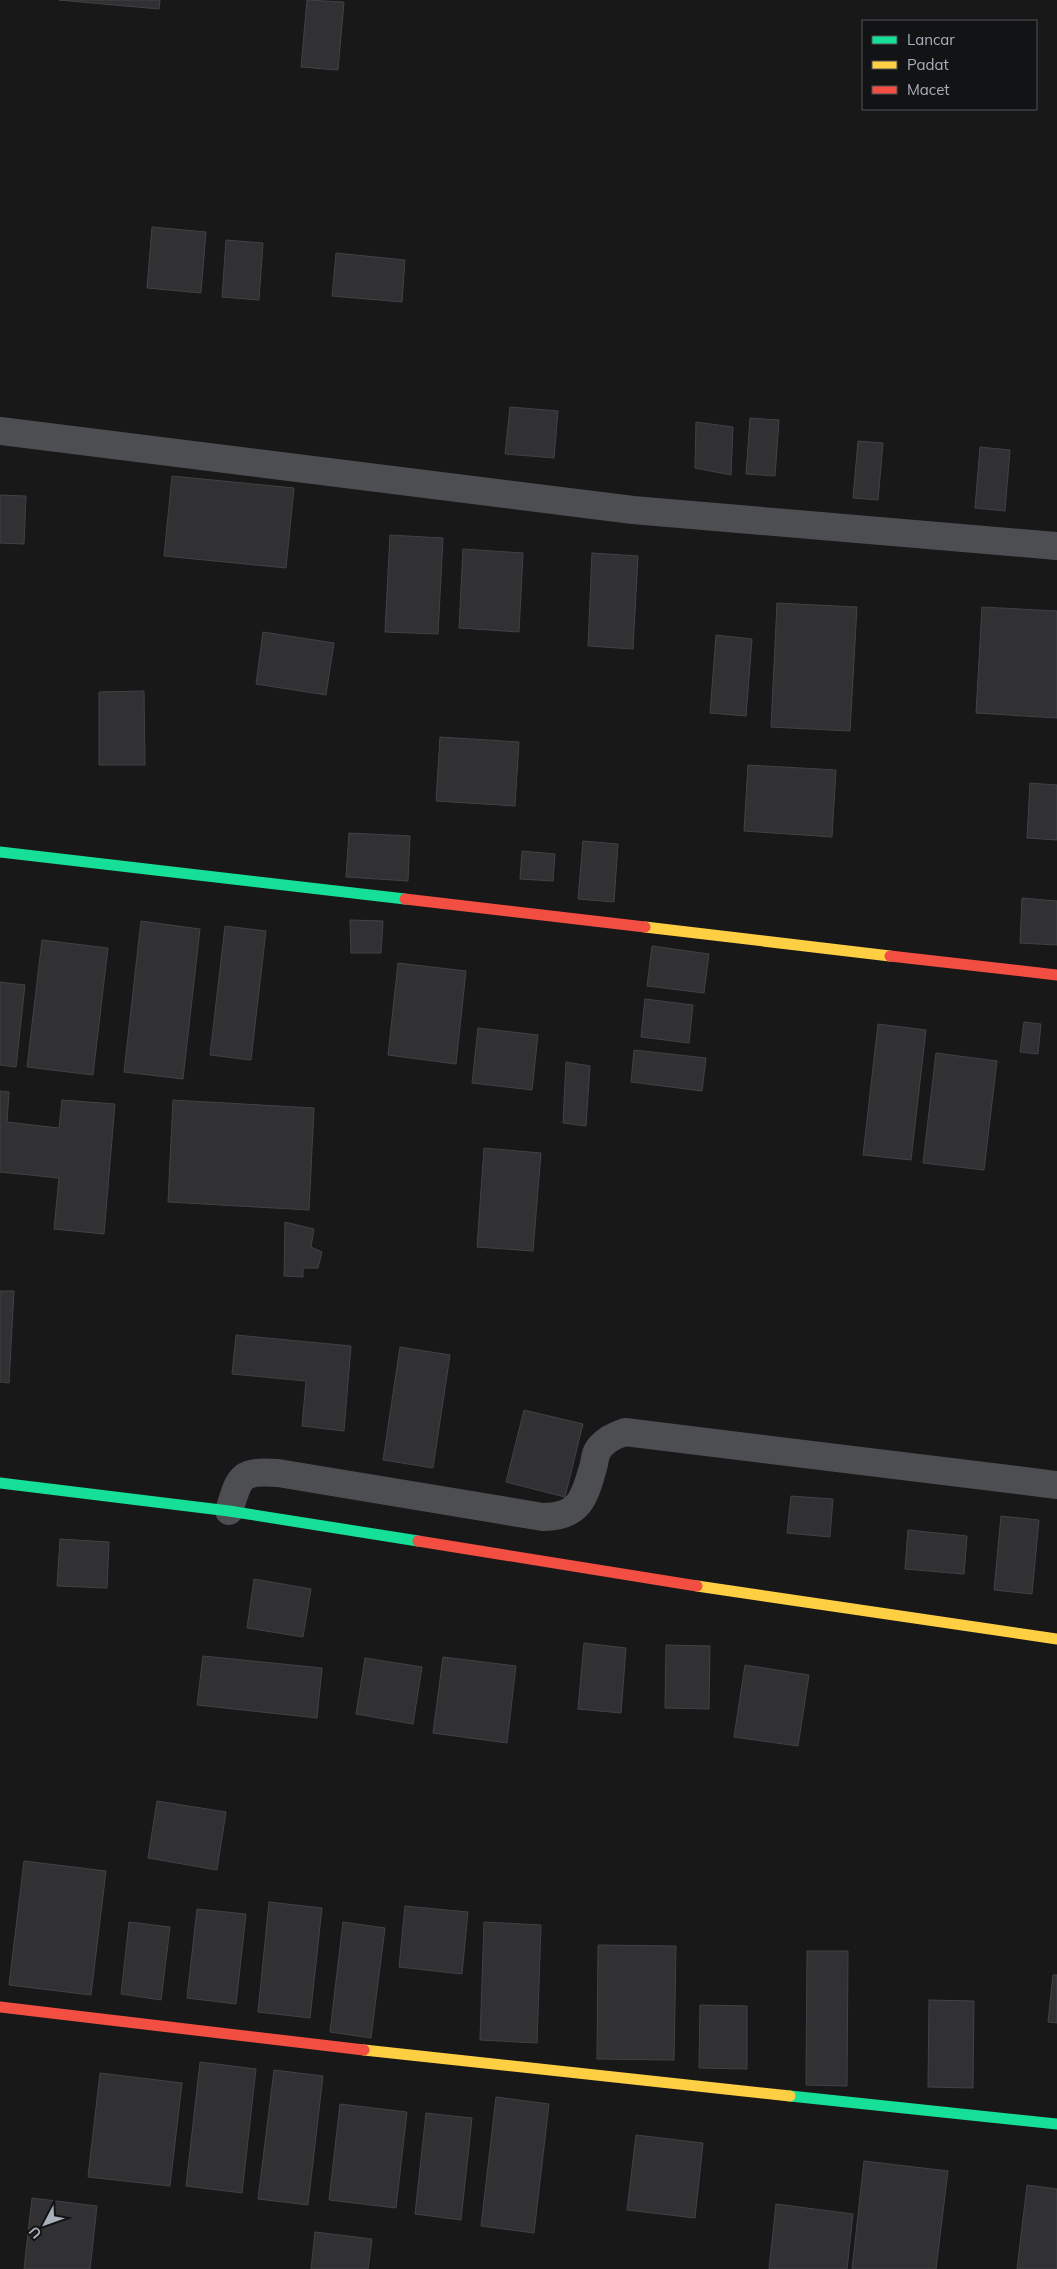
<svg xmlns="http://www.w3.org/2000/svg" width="1057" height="2269" font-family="Mulish,sans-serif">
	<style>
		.building { fill: #313133; stroke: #414245 }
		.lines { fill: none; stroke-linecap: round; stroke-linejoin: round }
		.street { stroke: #4c4e52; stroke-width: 28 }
		.fast { stroke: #16e098; stroke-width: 11 }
		.slow { stroke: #ffcf43; stroke-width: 11 }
		.jam { stroke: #f24e42; stroke-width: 11 }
	</style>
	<rect width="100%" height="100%" fill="#181819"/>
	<g class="building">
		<path d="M 59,0 L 160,0 L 159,9 Z"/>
		<path d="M 307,0 L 344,2 L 338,70 L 301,67 Z"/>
		<path d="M 152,227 L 206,232 L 201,293 L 147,288 Z"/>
		<path d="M 226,240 L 263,243 L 259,300 L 222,297 Z"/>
		<path d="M 336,253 L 405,260 L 402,302 L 332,296 Z"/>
		<path d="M 510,407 L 558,411 L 554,458 L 505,454 Z"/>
		<path d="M 750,418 L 779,420 L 775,476 L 746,474 Z"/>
		<path d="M 696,422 L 733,427 L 731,475 L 695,468 Z"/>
		<path d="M 858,441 L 883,443 L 878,500 L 853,498 Z"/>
		<path d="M 980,447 L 1010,450 L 1005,511 L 975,508 Z"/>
		<path d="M 172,476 L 294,488 L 286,568 L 164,556 Z"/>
		<path d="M 0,495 L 26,496 L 24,544 L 0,543 Z"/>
		<path d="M 390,535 L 443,538 L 438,634 L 385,632 Z"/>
		<path d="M 463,549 L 523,553 L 519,632 L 459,628 Z"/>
		<path d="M 592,553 L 638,556 L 633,649 L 588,646 Z"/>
		<path d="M 777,603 L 857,607 L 850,731 L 771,727 Z"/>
		<path d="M 982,607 L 1057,611 L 1057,718 L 976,713 Z"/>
		<path d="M 263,632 L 334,643 L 326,695 L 256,684 Z"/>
		<path d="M 716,635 L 752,639 L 746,716 L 710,713 Z"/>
		<path d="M 144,691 L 145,765 L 99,765 L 99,692 Z"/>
		<path d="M 440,737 L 519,742 L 515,806 L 436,801 Z"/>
		<path d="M 748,765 L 836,770 L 832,837 L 744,831 Z"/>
		<path d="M 1030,783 L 1057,785 L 1057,840 L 1027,838 Z"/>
		<path d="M 349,833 L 410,836 L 408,881 L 346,877 Z"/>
		<path d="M 583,841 L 618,844 L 614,902 L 578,899 Z"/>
		<path d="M 522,851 L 555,854 L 553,881 L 520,879 Z"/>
		<path d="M 1022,898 L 1057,901 L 1057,945 L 1020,943 Z"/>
		<path d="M 350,920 L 383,921 L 381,953 L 351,953 Z"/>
		<path d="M 141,921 L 200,929 L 183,1079 L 124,1072 Z"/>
		<path d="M 225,926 L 266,931 L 251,1060 L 210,1055 Z"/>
		<path d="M 42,940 L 108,948 L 93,1075 L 27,1067 Z"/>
		<path d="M 652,946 L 709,954 L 704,993 L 647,986 Z"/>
		<path d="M 398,963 L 466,971 L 456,1064 L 388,1055 Z"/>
		<path d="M 0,982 L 25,985 L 16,1067 L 0,1065 Z"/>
		<path d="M 645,999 L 693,1005 L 689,1043 L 641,1037 Z"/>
		<path d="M 1024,1022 L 1041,1024 L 1038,1054 L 1020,1052 Z"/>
		<path d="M 878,1024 L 926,1030 L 911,1160 L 863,1155 Z"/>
		<path d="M 478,1028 L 538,1035 L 532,1090 L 472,1083 Z"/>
		<path d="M 634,1050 L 706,1058 L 702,1091 L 631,1082 Z"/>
		<path d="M 936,1053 L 997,1061 L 984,1170 L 923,1163 Z"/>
		<path d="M 566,1062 L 590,1066 L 586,1126 L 563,1123 Z"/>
		<path d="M 0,1091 L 9,1092 L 7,1122 L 59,1128 L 62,1100 L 115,1104 L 104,1234 L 54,1229 L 59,1178 L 0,1172 Z"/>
		<path d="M 173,1100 L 314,1108 L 309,1210 L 168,1202 Z"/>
		<path d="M 484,1148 L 541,1153 L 533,1251 L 477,1247 Z"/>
		<path d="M 285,1222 L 314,1229 L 311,1247 L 322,1252 L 318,1268 L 303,1268 L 303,1277 L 284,1276 Z"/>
		<path d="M 0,1291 L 14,1291 L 9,1383 L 0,1382 Z"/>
		<path d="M 236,1335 L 351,1346 L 344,1431 L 302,1426 L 306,1381 L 232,1374 Z"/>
		<path d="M 400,1347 L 450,1355 L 433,1468 L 383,1460 Z"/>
		<path d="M 524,1410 L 583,1424 L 565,1497 L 506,1482 Z"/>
		<path d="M 791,1496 L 833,1499 L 830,1537 L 787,1533 Z"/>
		<path d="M 1001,1516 L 1039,1520 L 1032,1594 L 994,1590 Z"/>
		<path d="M 908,1530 L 967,1536 L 964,1574 L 905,1569 Z"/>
		<path d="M 60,1539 L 109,1542 L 107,1588 L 57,1586 Z"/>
		<path d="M 254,1579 L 311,1589 L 303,1637 L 247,1628 Z"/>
		<path d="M 584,1643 L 626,1648 L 621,1713 L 578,1709 Z"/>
		<path d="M 666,1645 L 710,1646 L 709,1709 L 665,1708 Z"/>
		<path d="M 203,1656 L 322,1668 L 317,1718 L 197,1705 Z"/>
		<path d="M 443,1657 L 516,1666 L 507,1743 L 433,1733 Z"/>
		<path d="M 365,1658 L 422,1667 L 413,1724 L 356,1714 Z"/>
		<path d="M 745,1665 L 809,1675 L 798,1746 L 734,1737 Z"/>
		<path d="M 157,1801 L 226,1812 L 217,1870 L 148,1858 Z"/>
		<path d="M 24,1861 L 106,1871 L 91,1995 L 9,1985 Z"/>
		<path d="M 269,1902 L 322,1908 L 310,2018 L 258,2012 Z"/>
		<path d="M 405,1906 L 468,1912 L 462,1974 L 399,1967 Z"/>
		<path d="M 197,1909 L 246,1914 L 236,2004 L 187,1998 Z"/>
		<path d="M 129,1922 L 170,1927 L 161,2000 L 121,1994 Z"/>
		<path d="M 343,1922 L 385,1928 L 371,2038 L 330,2032 Z"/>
		<path d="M 484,1922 L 541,1925 L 537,2043 L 480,2040 Z"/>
		<path d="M 598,1945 L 676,1946 L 674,2060 L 597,2059 Z"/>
		<path d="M 807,1951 L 848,1951 L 847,2086 L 806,2085 Z"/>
		<path d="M 1053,1975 L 1057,1975 L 1057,2023 L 1048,2022 Z"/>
		<path d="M 929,2000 L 974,2001 L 973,2088 L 928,2087 Z"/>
		<path d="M 700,2005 L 747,2006 L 747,2069 L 699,2068 Z"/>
		<path d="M 200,2062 L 256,2069 L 242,2193 L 186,2186 Z"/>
		<path d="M 274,2070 L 323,2076 L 308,2205 L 258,2199 Z"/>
		<path d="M 100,2073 L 182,2083 L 170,2186 L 88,2177 Z"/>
		<path d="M 496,2097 L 549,2104 L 534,2233 L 481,2226 Z"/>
		<path d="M 340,2104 L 407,2112 L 396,2208 L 329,2200 Z"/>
		<path d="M 426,2113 L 472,2118 L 461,2220 L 415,2214 Z"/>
		<path d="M 636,2135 L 703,2143 L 695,2218 L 627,2210 Z"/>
		<path d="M 864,2161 L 948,2171 L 936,2269 L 852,2269 Z"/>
		<path d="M 1027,2185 L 1057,2189 L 1057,2269 L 1017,2269 Z"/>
		<path d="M 32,2198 L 97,2206 L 90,2269 L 24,2269 Z"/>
		<path d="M 776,2204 L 853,2214 L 847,2269 L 769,2269 Z"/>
		<path d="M 315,2232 L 372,2239 L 368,2269 L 311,2269 Z"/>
	</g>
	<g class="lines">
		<g class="street">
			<path d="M 0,431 L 633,510 L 1057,546"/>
			<path d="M 229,1511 C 240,1475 240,1471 278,1473 L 543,1517 C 581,1517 585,1496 594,1464 C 595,1457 596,1451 601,1446 C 607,1439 616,1435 625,1432 L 1057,1485"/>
		</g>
		<g class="fast">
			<path d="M 0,852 L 405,899"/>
			<path d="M 0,1483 L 229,1511 L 418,1541"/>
			<path d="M 790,2096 L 1057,2124"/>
		</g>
		<g class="slow">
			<path d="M 645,927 L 890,956"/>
			<path d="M 697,1586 L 1057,1639"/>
			<path d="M 364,2050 L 790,2096"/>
		</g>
		<g class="jam">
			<path d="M 405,899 L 645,927"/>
			<path d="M 890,956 L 1057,975"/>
			<path d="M 418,1541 L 697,1586"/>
			<path d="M 0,2007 L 364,2050"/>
		</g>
	</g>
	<rect x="862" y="20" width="175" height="90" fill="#121315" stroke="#4e5257"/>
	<rect x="872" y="36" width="25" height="8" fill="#16e098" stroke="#4e5257"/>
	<text x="907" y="45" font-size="15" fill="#a9b0ba">Lancar</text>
	<rect x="872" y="61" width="25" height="8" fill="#ffcf43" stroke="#4e5257"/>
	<text x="907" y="70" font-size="15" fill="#a9b0ba">Padat</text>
	<rect x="872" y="86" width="25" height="8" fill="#f24e42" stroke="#4e5257"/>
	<text x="907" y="95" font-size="15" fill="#a9b0ba">Macet</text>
	<g transform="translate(45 2224) rotate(229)" stroke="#121315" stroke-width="4" paint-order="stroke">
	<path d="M0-4L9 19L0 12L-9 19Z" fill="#a9b0ba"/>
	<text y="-8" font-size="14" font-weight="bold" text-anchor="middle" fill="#a9b0ba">U</text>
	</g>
</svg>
